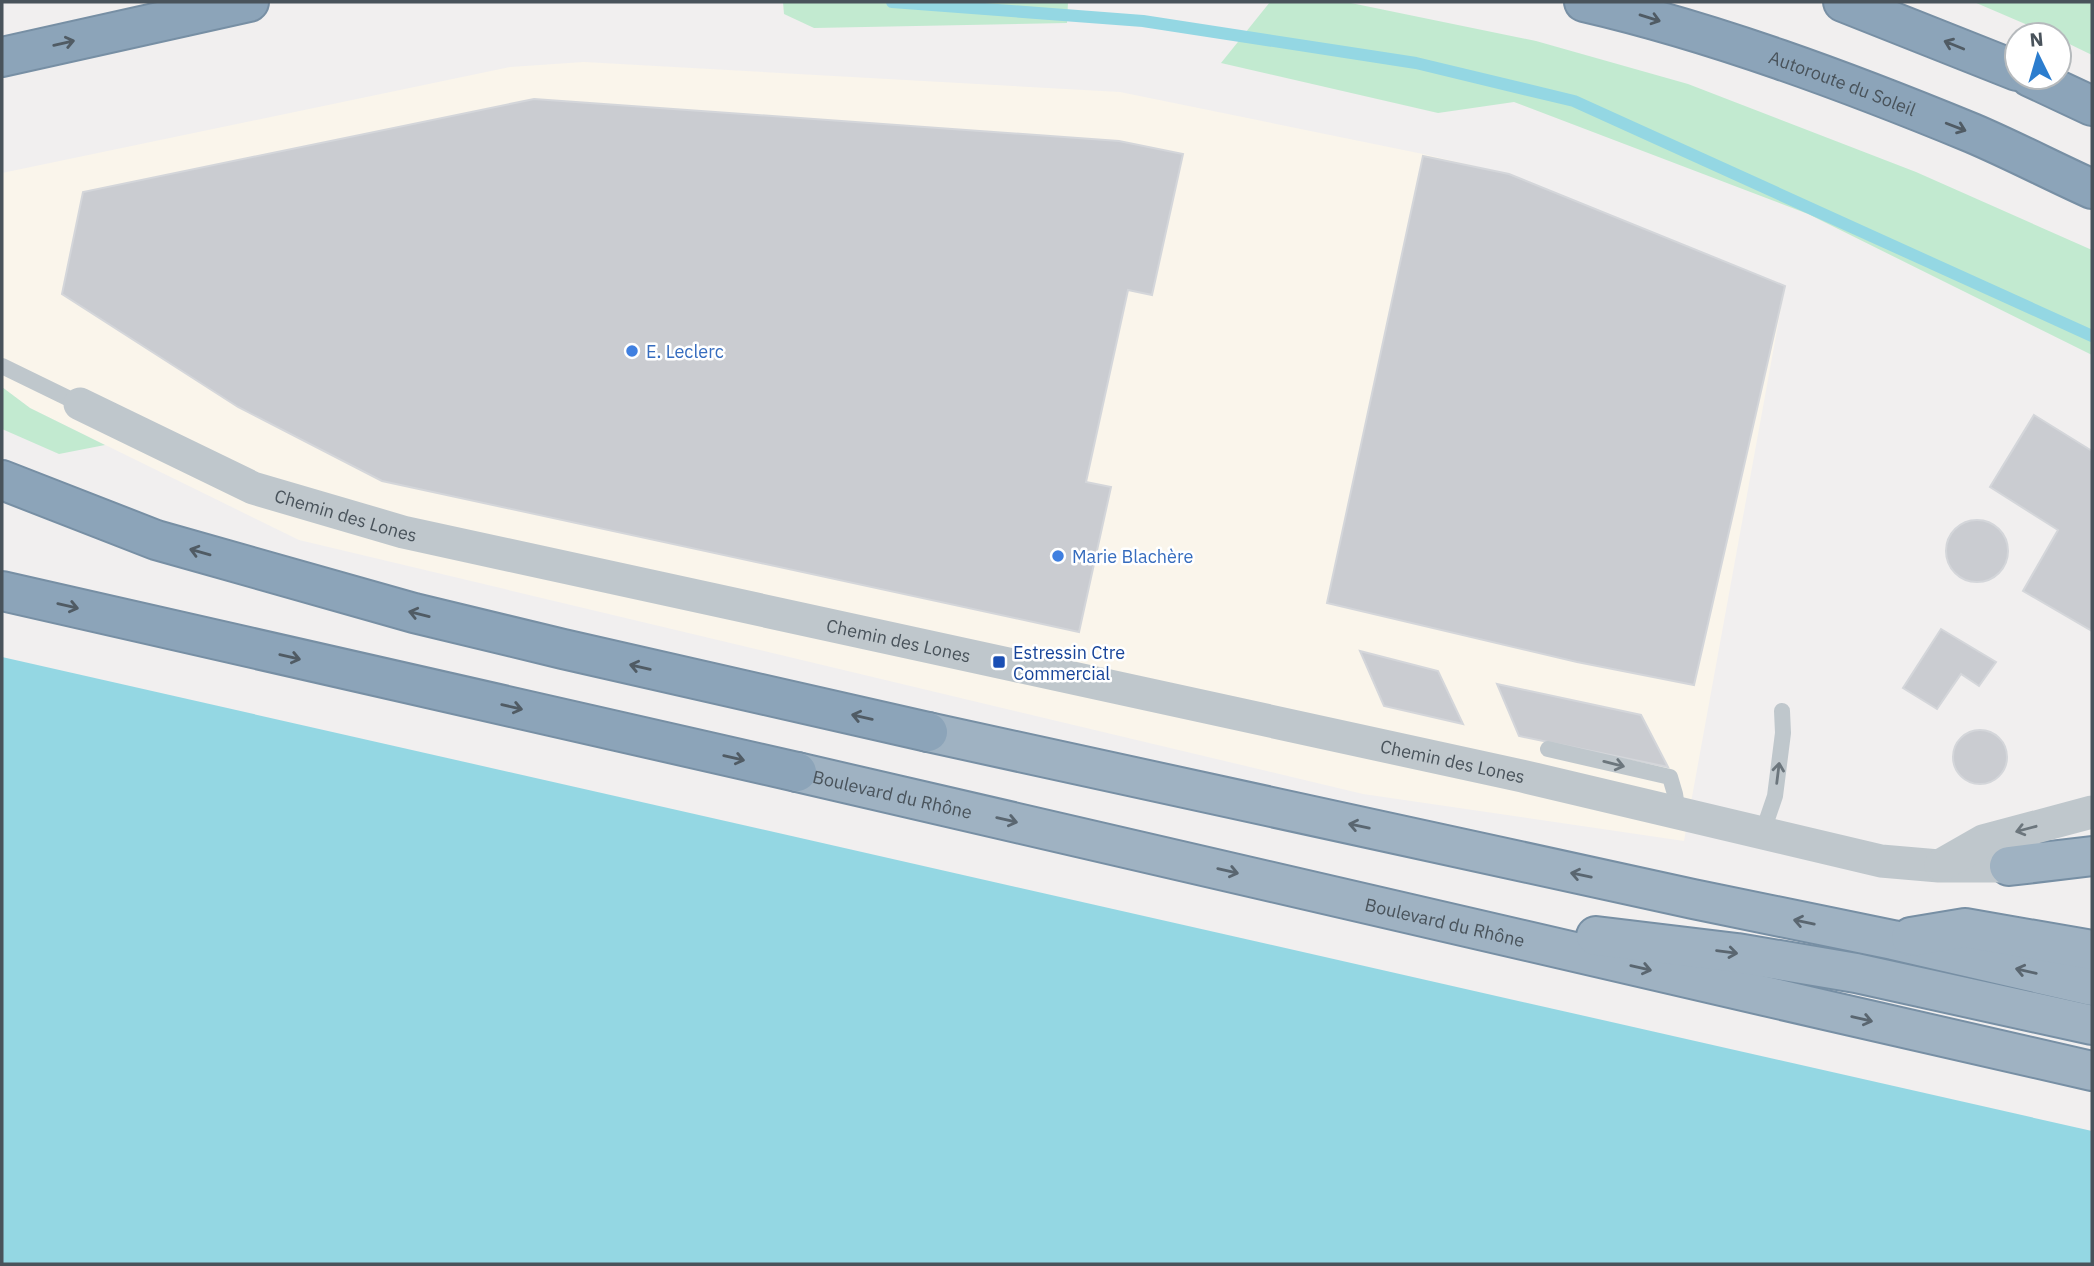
<svg xmlns="http://www.w3.org/2000/svg" width="2094" height="1266" font-family="'IBM Plex Sans',sans-serif">
	<style>
		.commercial { fill: #faf5eb }
		.green { fill: #c2ead0 }
		.water { fill: #94d7e3 }
		.lines { fill: none; stroke-linecap: round; stroke-linejoin: round }
		.stream { stroke: #94d7e3; stroke-width: 12 }
		.building { fill: #caccd1; stroke: #d4d6da; stroke-width: 2 }
		.trunk-casing { stroke: #778fa4; stroke-width: 42 }
		.motorway-casing { stroke: #778fa4; stroke-width: 42 }
		.service { stroke: #bfc7cc; stroke-width: 16 }
		.minor { stroke: #bfc7cc; stroke-width: 33 }
		.trunk { stroke: #9fb2c2; stroke-width: 38 }
		.motorway { stroke: #8ca4b9; stroke-width: 38 }
		.oneway { stroke: #505b64 }
		.oneway2 { stroke: #6c767d }
		.oneway3 { stroke: #5a6670 }
		.shop-dot { fill: #3f7fe0; stroke: #fff; stroke-width: 2.5 }
		.transit-dot { fill: #1a4fb4; stroke: #fff; stroke-width: 2.5 }
		.labels { text-anchor: middle; dominant-baseline: central; stroke-width: 5; stroke-linejoin: round; paint-order: stroke }
		.street-label { font-size: 18px; fill: #49535b; stroke: #fff }
		.shop-label { font-size: 18px; fill: #366cbe; stroke: #fff; text-anchor: start }
		.transit-label { font-size: 18px; fill: #164399; stroke: #fff; text-anchor: start }
	</style>
	<rect width="100%" height="100%" fill="#f1efef"/>
	<path class="commercial" d="M 584,62 L 1120,92 L 1423,154 L 1509,174 L 1785,286 L 1684,841 L 1363,794 L 299,540 L 30,408 L 2,387 L 2,173 L 510,67 Z"/>
	<g class="green">
		<path d="M 783,2 L 1068,2 L 1067,23 L 814,28 L 784,14 Z"/>
		<path d="M 1270,2 L 1346,2 L 1536,41 L 1688,84 L 1916,172 L 2092,250 L 2092,355 L 1808,214 L 1514,102 L 1438,113 L 1221,63 Z"/>
		<path d="M 1974,2 L 2092,2 L 2092,55 L 2059,39 L 2059,35 L 2051,35 Z"/>
		<path d="M 2,387 L 30,408 L 105,445 L 59,454 L 2,429 Z"/>
	</g>
	<path class="water" d="M 2,657 L 2092,1131 L 2092,1264 L 2,1264 Z"/>
	<g class="lines">
		<path class="stream" d="M 892,2 L 1143,21 L 1416,63 L 1574,101 L 2092,336"/>
	</g>
	<g class="building">
		<path d="M 534,99 L 1119,141 L 1183,154 L 1152,295 L 1128,290 L 1086,482 L 1111,487 L 1079,632 L 382,481 L 238,407 L 62,294 L 83,192 Z"/>
		<path d="M 1423,156 L 1509,174 L 1785,286 L 1694,685 L 1577,662 L 1327,603 Z"/>
		<path d="M 2034,415 L 2092,451 L 2092,631 L 2023,591 L 2058,530 L 1990,487 Z"/>
		<circle cx="1977" cy="551" r="31"/>
		<path d="M 1941,629 L 1996,662 L 1979,686 L 1961,674 L 1937,709 L 1903,688 Z"/>
		<path d="M 1360,651 L 1438,671 L 1463,724 L 1384,706 Z"/>
		<path d="M 1497,684 L 1641,715 L 1668,767 L 1519,736 Z"/>
		<circle cx="1980" cy="757" r="27"/>
	</g>
	<g class="lines">
		<defs>
			<g id="trunk">
				<path d="M 928,732 L 1693,899 L 1893,940 L 2092,986"/>
				<path id="s2" d="M 797,772 C 1229,871 1660,973 2092,1071"/>
				<path d="M 2009,866 L 2092,856"/>
				<path d="M 1596,936 L 1737,953 L 1856,973 L 2092,1025"/>
				<path d="M 1911,937 L 1965,928 L 2092,950"/>
			</g>
			<g id="motorway">
				<path id="s3" d="M 1584,2 C 1714,32 1848,82 1972,133 C 2012,150 2052,171 2092,189"/>
				<path d="M 1843,2 L 2017,71"/>
				<path d="M 2,57 L 249,2"/>
				<path d="M 2030,77 L 2092,106"/>
				<path d="M 2,480 L 156,540 L 414,613 L 563,649 L 928,732"/>
				<path d="M 2,591 L 797,772"/>
			</g>
		</defs>
		<use href="#trunk" class="trunk-casing"/>
		<use href="#motorway" class="motorway-casing"/>
		<g class="service">
			<path d="M 2,366 L 80,404"/>
			<path d="M 1548,749 L 1670,777 L 1675,794 L 1678,813"/>
			<path d="M 1762,834 L 1775,796 L 1783,733 L 1782,711"/>
		</g>
		<g class="minor">
			<path id="s1" d="M 80,404 L 253,488 L 403,532 L 1522,776 L 1881,861 L 1939,866 L 2009,866 L 2033,858"/>
			<path d="M 1941,865 L 1983,841 L 2092,812"/>
		</g>
		<use href="#trunk" class="trunk"/>
		<use href="#motorway" class="motorway"/>
	</g>
	<defs><path id="oneway-shaft" d="M-6 0H5M1.5-3L5.5 0L1.5 3" fill="none" stroke-width="1.6" stroke-linecap="round" stroke-linejoin="round" transform="scale(1.75)"/></defs>
	<g class="oneway">
		<use href="#oneway-shaft" transform="translate(1650 18) rotate(17)"/>
		<use href="#oneway-shaft" transform="translate(64 43) rotate(-13)"/>
		<use href="#oneway-shaft" transform="translate(1954 45) rotate(-158)"/>
		<use href="#oneway-shaft" transform="translate(1956 127) rotate(21)"/>
		<use href="#oneway-shaft" transform="translate(200 552) rotate(-164)"/>
		<use href="#oneway-shaft" transform="translate(68 606) rotate(13)"/>
		<use href="#oneway-shaft" transform="translate(419 614) rotate(-166)"/>
		<use href="#oneway-shaft" transform="translate(290 657) rotate(13)"/>
		<use href="#oneway-shaft" transform="translate(640 667) rotate(-167)"/>
		<use href="#oneway-shaft" transform="translate(512 707) rotate(13)"/>
		<use href="#oneway-shaft" transform="translate(862 717) rotate(-167)"/>
		<use href="#oneway-shaft" transform="translate(734 758) rotate(13)"/>
	</g>
	<g class="oneway2">
		<use href="#oneway-shaft" transform="translate(1614 764) rotate(14)"/>
		<use href="#oneway-shaft" transform="translate(1778 773) rotate(-83)"/>
		<use href="#oneway-shaft" transform="translate(2026 829) rotate(165)"/>
	</g>
	<g class="oneway3">
		<use href="#oneway-shaft" transform="translate(1007 820) rotate(13)"/>
		<use href="#oneway-shaft" transform="translate(1359 826) rotate(-168)"/>
		<use href="#oneway-shaft" transform="translate(1228 871) rotate(13)"/>
		<use href="#oneway-shaft" transform="translate(1581 875) rotate(-168)"/>
		<use href="#oneway-shaft" transform="translate(1804 922) rotate(-168)"/>
		<use href="#oneway-shaft" transform="translate(1727 952) rotate(7)"/>
		<use href="#oneway-shaft" transform="translate(1641 968) rotate(13)"/>
		<use href="#oneway-shaft" transform="translate(2026 971) rotate(-167)"/>
		<use href="#oneway-shaft" transform="translate(1862 1019) rotate(13)"/>
	</g>
	<g class="shop-dot">
		<circle cx="632" cy="351" r="7"/>
		<circle cx="1058" cy="556" r="7"/>
	</g>
	<rect class="transit-dot" x="992" y="655" width="14" height="14" rx="3.5"/>
	<g class="labels">
		<g class="street-label">
			<text stroke="none"><textPath href="#s3" startOffset="271">Autoroute du Soleil</textPath></text>
			<text stroke="none"><textPath href="#s1" startOffset="289">Chemin des Lones</textPath></text>
			<text stroke="none"><textPath href="#s1" startOffset="856">Chemin des Lones</textPath></text>
			<text stroke="none"><textPath href="#s1" startOffset="1423">Chemin des Lones</textPath></text>
			<text stroke="none"><textPath href="#s2" startOffset="98">Boulevard du Rhône</textPath></text>
			<text stroke="none"><textPath href="#s2" startOffset="665">Boulevard du Rhône</textPath></text>
		</g>
		<g class="shop-label">
			<text x="646" y="351">E. Leclerc</text>
			<text x="1072" y="556">Marie Blachère</text>
		</g>
		<g class="transit-label">
			<text x="1013" y="652">Estressin Ctre<tspan x="1013" dy="21">Commercial</tspan></text>
		</g>
	</g>
	<rect width="2094" height="1266" fill="none" stroke="#49535b" stroke-width="7"/>
	<g transform="translate(2038 56) rotate(355)"><circle r="33" fill="#ffffff" stroke="#b6babd" stroke-width="2"/>
	<path d="M0-5L12 26L0 18L-12 26Z" fill="#2c7dce"/>
	<text y="-10" font-size="19" font-weight="bold" text-anchor="middle" fill="#49535b">N</text>
	</g>
</svg>
